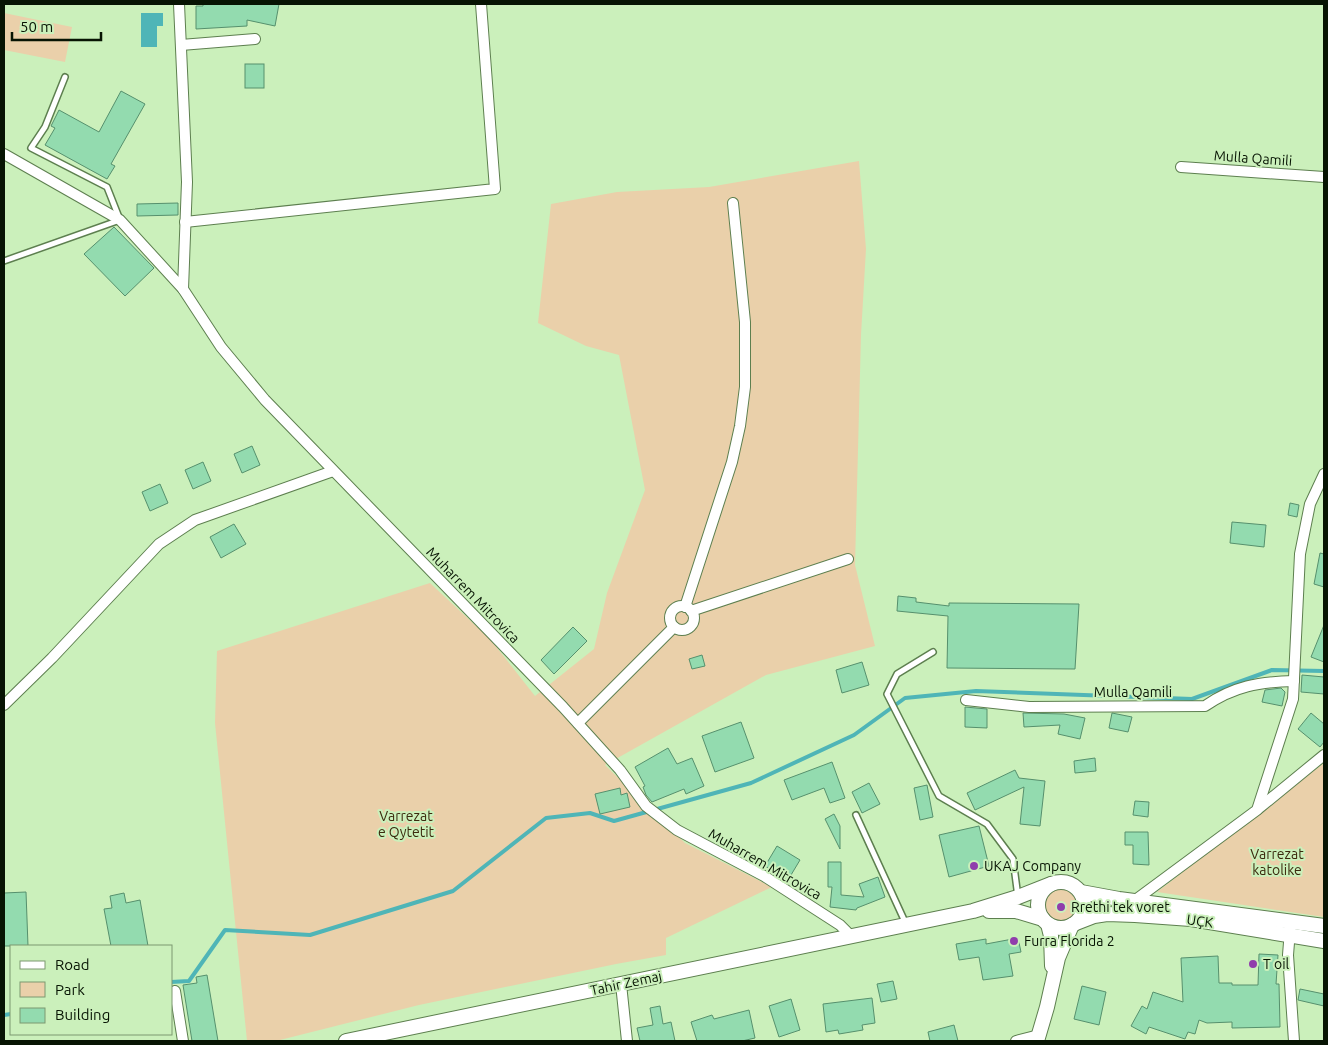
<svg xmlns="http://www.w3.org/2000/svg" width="1328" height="1045" font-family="Ubuntu,sans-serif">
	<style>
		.green { fill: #ead0aa }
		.water { fill: #4fb5b7 }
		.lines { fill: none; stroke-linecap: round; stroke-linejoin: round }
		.stream { stroke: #4fb5b7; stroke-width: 4 }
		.building { fill: #93dbaf; stroke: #56906d }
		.service-casing { stroke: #5d7f4f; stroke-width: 8 }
		.minor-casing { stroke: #5d7f4f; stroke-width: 12 }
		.secondary-casing { stroke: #5d7f4f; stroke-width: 16 }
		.service { stroke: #fff; stroke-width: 5 }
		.minor { stroke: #fff; stroke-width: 10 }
		.secondary { stroke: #fff; stroke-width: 14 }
		.poi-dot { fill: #903dac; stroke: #cbf0bb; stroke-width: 2 }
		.labels { text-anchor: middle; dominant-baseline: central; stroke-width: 4; stroke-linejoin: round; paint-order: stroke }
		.street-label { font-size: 14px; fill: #071403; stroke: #cbf0bb }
		.park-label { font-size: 14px; fill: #3c2a0e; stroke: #cbf0bb }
		.poi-label { font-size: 14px; fill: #071403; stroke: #cbf0bb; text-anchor: start }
	</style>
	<rect width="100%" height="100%" fill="#cbf0bb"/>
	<g class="green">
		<path d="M 4,13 L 72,27 L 65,62 L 4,50 Z"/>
		<path d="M 859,161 L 866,249 L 861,335 L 855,565 L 875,646 L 766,675 L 605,765 L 685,843 L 772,887 L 666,938 L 666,955 L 616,964 L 419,1005 L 276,1041 L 247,1041 L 215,723 L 217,651 L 430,583 L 490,639 L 535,696 L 594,649 L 607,593 L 645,490 L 619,355 L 586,346 L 538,323 L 551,204 L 617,192 L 709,187 Z"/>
		<path d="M 1324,763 L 1324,917 L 1157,892 Z"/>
		<circle cx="1060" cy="906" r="17"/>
	</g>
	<path class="water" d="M 141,13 L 163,13 L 163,26 L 157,26 L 157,47 L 141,47 Z"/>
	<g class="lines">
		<g class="stream">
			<path d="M 171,982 L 189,981 L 225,930 L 310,935 L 453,891 L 546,818 L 590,813 L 614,821 L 751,783 L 854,735 L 905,698 L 976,691 L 1192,699 L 1272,670 L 1324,671"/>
			<path d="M 4,1015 L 11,1014"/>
		</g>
	</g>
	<g class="building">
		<path d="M 203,4 L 279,4 L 275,26 L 247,20 L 247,26 L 196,29 L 196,6 L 203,6 Z"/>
		<rect x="245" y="64" width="19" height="24"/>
		<path d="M 121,91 L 145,104 L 111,164 L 115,166 L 107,179 L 45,145 L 55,128 L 51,126 L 59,110 L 99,132 Z"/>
		<path d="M 178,203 L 178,215 L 137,216 L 137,204 Z"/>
		<path d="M 114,227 L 154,268 L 125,296 L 84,254 Z"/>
		<path d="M 252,446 L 260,465 L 242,473 L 234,454 Z"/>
		<path d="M 203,462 L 211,481 L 193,489 L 185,470 Z"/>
		<path d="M 160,484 L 168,503 L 150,511 L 142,492 Z"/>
		<path d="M 1290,503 L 1299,505 L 1297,517 L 1288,515 Z"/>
		<path d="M 1232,522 L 1266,525 L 1264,547 L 1230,543 Z"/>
		<path d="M 234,524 L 246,544 L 221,558 L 210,537 Z"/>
		<path d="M 1320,553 L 1324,554 L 1324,587 L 1314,584 Z"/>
		<path d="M 898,596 L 916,598 L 916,602 L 949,606 L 949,603 L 1079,604 L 1075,669 L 947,668 L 948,616 L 897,611 Z"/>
		<path d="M 1324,625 L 1324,662 L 1311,657 Z"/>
		<path d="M 573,627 L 587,641 L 554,674 L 541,660 Z"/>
		<path d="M 702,655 L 705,666 L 692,669 L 689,659 Z"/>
		<path d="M 862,662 L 869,685 L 842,693 L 836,670 Z"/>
		<path d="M 1302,675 L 1324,677 L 1324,694 L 1301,692 Z"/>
		<path d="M 1281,688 L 1285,692 L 1282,706 L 1262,702 L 1265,690 Z"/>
		<path d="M 965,707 L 987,709 L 987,728 L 965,727 Z"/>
		<path d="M 1023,713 L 1064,714 L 1085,718 L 1080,739 L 1058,734 L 1060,725 L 1024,727 Z"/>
		<path d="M 1112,713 L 1132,717 L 1128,732 L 1109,728 Z"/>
		<path d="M 1311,713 L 1324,724 L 1324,742 L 1320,747 L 1298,729 Z"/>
		<path d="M 741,722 L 754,758 L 715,772 L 702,736 Z"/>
		<path d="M 668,748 L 677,764 L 692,758 L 704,786 L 686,794 L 684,789 L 652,802 L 646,795 L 643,787 L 645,786 L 635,767 Z"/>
		<path d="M 1095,758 L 1096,771 L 1075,773 L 1074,761 Z"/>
		<path d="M 832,762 L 845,798 L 830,803 L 824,788 L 792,800 L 784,780 Z"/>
		<path d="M 1015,770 L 1019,778 L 1045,781 L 1040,826 L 1020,824 L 1024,787 L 975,810 L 967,793 Z"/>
		<path d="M 869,783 L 880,804 L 862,813 L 852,792 Z"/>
		<path d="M 927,785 L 933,817 L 920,820 L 914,788 Z"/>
		<path d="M 620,788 L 621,795 L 627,793 L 630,807 L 600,814 L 595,794 Z"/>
		<path d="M 1135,801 L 1149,802 L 1148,817 L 1133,815 Z"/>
		<path d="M 834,814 L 840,826 L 840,849 L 825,819 Z"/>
		<path d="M 979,826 L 989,866 L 949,877 L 939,835 Z"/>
		<path d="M 1125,832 L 1148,832 L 1149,865 L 1133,864 L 1133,845 L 1125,845 Z"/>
		<path d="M 777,846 L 800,860 L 788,880 L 765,866 Z"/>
		<path d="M 828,862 L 841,862 L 841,895 L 864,897 L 859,884 L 878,877 L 885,897 L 857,908 L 856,910 L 830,907 L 832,887 L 828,887 Z"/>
		<path d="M 26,892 L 28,946 L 4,946 L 4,893 Z"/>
		<path d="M 124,893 L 126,903 L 140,900 L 148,946 L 111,946 L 104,909 L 112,908 L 110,896 Z"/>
		<path d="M 1018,938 L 1021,952 L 1009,954 L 1013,976 L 983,980 L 979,957 L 959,960 L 956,944 L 986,939 L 986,944 Z"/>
		<path d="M 1259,954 L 1278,955 L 1276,984 L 1279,984 L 1280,1027 L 1232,1028 L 1232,1022 L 1207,1023 L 1199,1020 L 1195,1034 L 1188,1032 L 1185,1039 L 1149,1027 L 1146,1034 L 1131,1026 L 1142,1006 L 1147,1009 L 1153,992 L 1183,1002 L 1181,958 L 1218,956 L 1219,983 L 1232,983 L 1232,985 L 1258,985 Z"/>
		<path d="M 207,975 L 218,1041 L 192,1041 L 183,985 L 197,983 L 196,977 Z"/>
		<path d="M 893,981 L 897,999 L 881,1002 L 877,984 Z"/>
		<path d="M 1082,986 L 1106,992 L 1099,1025 L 1074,1019 Z"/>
		<path d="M 1300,989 L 1324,994 L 1324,1006 L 1298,1000 Z"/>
		<path d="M 872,998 L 875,1023 L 862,1025 L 863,1030 L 839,1034 L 838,1030 L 826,1032 L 823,1004 Z"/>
		<path d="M 791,999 L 800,1030 L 779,1037 L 769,1006 Z"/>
		<path d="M 660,1006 L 663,1024 L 671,1022 L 675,1041 L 640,1041 L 637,1028 L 653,1025 L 650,1008 Z"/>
		<path d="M 749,1010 L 755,1038 L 742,1041 L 697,1041 L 691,1022 L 712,1015 L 714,1019 Z"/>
		<path d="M 954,1025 L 958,1041 L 930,1041 L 928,1032 Z"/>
	</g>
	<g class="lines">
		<defs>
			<g id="service">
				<path d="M 4,261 L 120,220 L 107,187 L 31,148 L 45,127 L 65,77"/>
				<path d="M 933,652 L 897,674 L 887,694 L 939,796 L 987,824 L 1013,859 L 1018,897"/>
				<path d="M 856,815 L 906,924"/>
			</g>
			<g id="minor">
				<path d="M 179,4 L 187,182 L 183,289"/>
				<path d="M 181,45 L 255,39"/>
				<path d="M 4,154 L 120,220 L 183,289 L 221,347 L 265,400 L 563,707 L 620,770 L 646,806 L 677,830 L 764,876 L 840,925 L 852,937"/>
				<path d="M 1181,167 L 1324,177"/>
				<path d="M 185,222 L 495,189 L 481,4"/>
				<circle cx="682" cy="618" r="12"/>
				<path d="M 685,607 L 732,462 L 740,426 L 745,387 L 745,322 L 733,203"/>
				<path d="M 691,611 L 848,559"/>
				<path d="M 966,700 L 1029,707 L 1205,706 C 1234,686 1259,682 1294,681"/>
				<path d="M 4,705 L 52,658 L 159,544 L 195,520 L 333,471"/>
				<path d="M 578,723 L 674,627"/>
				<path d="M 1258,809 L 1324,755"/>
				<path d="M 1134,901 L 1257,810 L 1293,699 L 1300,554 L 1310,504 L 1324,474"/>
				<path d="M 1290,930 L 1288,955 L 1294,1041"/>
				<path d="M 621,984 L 627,1041"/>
				<path d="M 175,991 L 183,1041"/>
				<path d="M 1016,1041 L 1039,1035"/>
			</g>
			<g id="secondary">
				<circle cx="1061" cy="905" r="23"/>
				<path d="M 1081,892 L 1119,899 L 1324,926"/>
				<path d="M 989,911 L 1016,911 L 1043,919"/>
				<path d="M 1076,923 L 1094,916 L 1107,914 L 1135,915 L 1191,919 L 1324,941"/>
				<path d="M 1048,924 L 1051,936 L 1052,966"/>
				<path d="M 346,1041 L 973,911 L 1018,897 L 1051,884"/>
				<path d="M 1037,1041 L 1047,1007 L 1058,958 L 1072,925"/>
			</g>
		</defs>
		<use href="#service" class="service-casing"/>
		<use href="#minor" class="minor-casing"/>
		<use href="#secondary" class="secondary-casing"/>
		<use href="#service" class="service"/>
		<use href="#minor" class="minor"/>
		<use href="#secondary" class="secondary"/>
	</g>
	<g class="poi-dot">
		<circle cx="974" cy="866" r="5"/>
		<circle cx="1061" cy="907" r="5"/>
		<circle cx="1014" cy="941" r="5"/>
		<circle cx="1253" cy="964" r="5"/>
	</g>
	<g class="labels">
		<g class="street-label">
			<text transform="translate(1253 158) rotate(4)">Mulla Qamili</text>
			<text transform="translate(473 595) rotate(46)">Muharrem Mitrovica</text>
			<text x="1133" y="692">Mulla Qamili</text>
			<text transform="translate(765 864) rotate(30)">Muharrem Mitrovica</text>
			<text transform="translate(1200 921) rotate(8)">UÇK</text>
			<text transform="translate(626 983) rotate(-12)">Tahir Zemaj</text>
		</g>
		<g class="park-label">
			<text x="406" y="816">Varrezat<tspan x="406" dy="16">e Qytetit</tspan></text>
			<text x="1277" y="854">Varrezat<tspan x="1277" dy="16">katolike</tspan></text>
		</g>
		<g class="poi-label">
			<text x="984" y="866">UKAJ Company</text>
			<text x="1071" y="907">Rrethi tek voret</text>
			<text x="1024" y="941">Furra Florida 2</text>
			<text x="1263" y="964">T oil</text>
		</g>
	</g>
	<rect width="1328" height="1045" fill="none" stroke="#071403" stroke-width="10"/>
	<rect x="10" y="945" width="162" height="90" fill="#cbf0bb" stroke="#7d9871"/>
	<rect x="20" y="961" width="25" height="8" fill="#ffffff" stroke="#7d9871"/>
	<text x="55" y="970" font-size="15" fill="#071403">Road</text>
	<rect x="20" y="982" width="25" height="15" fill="#ead0aa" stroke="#7d9871"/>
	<text x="55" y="995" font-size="15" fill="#071403">Park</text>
	<rect x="20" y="1008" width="25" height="15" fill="#93dbaf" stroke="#7d9871"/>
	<text x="55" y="1020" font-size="15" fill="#071403">Building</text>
	<path d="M12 32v8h89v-8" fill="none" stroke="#071403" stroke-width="2.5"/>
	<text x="20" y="32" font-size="15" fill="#071403" stroke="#cbf0bb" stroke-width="4" paint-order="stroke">50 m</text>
</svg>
